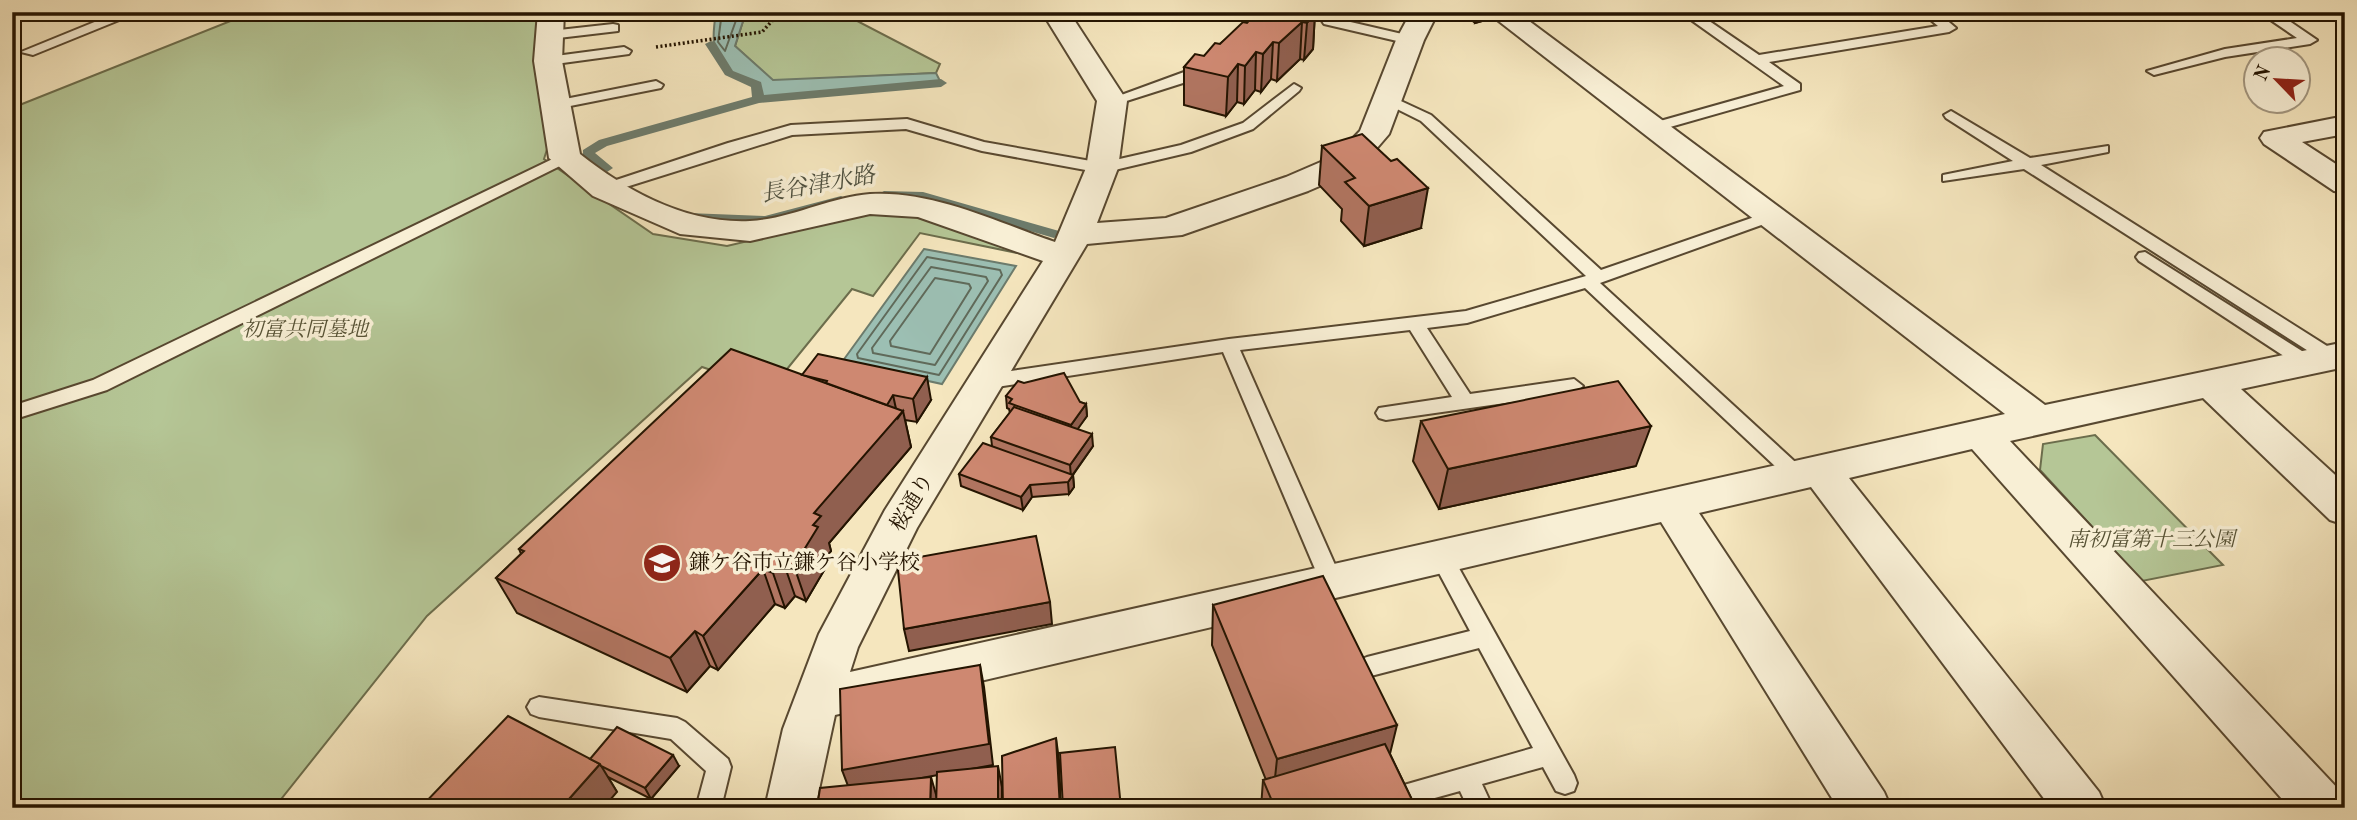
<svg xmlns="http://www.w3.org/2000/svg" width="2357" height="820" font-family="'Old Standard TT','Noto Serif JP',serif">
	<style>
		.green { fill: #b5c696; stroke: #6c6d4c; stroke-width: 2 }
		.water { fill: #9cbfb3; stroke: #6c7b6c; stroke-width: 2 }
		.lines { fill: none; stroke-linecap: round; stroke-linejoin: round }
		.shore { stroke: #606a5a; stroke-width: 2 }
		.stream { fill: #6c7b6c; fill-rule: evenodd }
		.service-casing { stroke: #584830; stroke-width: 4 }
		.minor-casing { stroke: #584830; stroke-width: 4 }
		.path { stroke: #241401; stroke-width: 3.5; stroke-dasharray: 2 2.5; stroke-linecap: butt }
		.service { fill: #f8efd5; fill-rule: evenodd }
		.minor { fill: #f8efd5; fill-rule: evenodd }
		.wall { fill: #b17561; stroke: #241401; stroke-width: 2 }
		.shaded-wall { fill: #905f4f; stroke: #241401; stroke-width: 2 }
		.building { fill: #ce8871; stroke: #241401; stroke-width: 2 }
		.labels { text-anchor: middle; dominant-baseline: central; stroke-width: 7; stroke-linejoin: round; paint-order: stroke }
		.park-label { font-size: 21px; font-style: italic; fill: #575235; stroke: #f8efd5 }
		.street-label { font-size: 21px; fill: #241401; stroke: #f8efd5 }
		.poi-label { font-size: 21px; fill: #241401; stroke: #f8efd5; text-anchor: start }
		.water-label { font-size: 23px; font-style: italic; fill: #4e503f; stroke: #f8efd5 }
	</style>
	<rect width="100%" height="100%" fill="#f5e6be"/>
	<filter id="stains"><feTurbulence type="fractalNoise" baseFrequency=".00286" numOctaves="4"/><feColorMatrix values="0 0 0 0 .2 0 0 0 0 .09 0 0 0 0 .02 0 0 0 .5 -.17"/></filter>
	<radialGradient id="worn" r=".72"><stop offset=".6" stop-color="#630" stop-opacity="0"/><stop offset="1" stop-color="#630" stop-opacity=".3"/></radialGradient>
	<g class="green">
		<path d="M 253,12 L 541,12 L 548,146 L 544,159 L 653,234 L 727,246 L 868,213 L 918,217 L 1032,256 L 920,233 L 873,296 L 852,289 L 770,390 L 702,367 L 427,616 L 274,808 L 12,808 L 12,108 Z"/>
		<path d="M 746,12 L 840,12 L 940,64 L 936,73 L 773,81 L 735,46 Z"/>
		<path d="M 2095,435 L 2223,565 L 2142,581 L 2040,470 L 2043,444 Z"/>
	</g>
	<g class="water">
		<path d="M 716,12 L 746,12 L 735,46 L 773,80 L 936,73 L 941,83 L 758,99 L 757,85 C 716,67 709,57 716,12 Z"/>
		<path d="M 924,249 L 1016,266 L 942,384 L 842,362 Z"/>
	</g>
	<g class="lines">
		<g class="shore">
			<path d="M 722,12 L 718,42 L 725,51 L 739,12"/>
			<path d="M 927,257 L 1000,270 L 1002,275 L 939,375 L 858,358 L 857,354 Z"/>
			<path d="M 931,267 L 986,277 L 988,281 L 935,365 L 873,353 L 872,348 Z"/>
			<path d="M 935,278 L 969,284 L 971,288 L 930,354 L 891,346 L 890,341 Z"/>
		</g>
		<g class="stream">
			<path d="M 711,41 L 715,42 L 733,71 L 761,82 L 764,95 L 941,79 L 947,83 L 941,87 L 759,103 L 607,146 L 595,153 L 613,168 L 607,172 L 583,156 L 583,150 L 599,140 L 752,97 L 751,87 L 725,75 L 705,44 Z"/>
			<path d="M 884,191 L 923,192 L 1059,231 L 1061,234 L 1054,238 L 922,200 L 879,198 L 877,195 Z"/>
			<path d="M 841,196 L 848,200 L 846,203 L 765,224 L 688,221 L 681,217 L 688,213 L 765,216 Z"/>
		</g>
		<defs>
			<g id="service">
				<path d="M 119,12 L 139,12 L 33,55 L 21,52 Z"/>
				<path d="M 1680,12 L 1696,12 L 1759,55 L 1938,26 L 1921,12 L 1937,12 L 1956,28 L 1949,32 L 1769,62 L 1800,84 L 1800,90 L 1656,131 L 1646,131 L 1646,125 L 1784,86 Z"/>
				<path d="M 2259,12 L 2276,12 L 2317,40 L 2310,44 L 2225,57 L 2154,75 L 2147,71 L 2225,49 L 2297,38 Z"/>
				<path d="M 1329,17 L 1415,37 L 1417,40 L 1410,44 L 1324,24 L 1322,21 Z"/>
				<path d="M 613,24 L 618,25 L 618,31 L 550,39 L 543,35 L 550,31 Z"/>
				<path d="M 624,47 L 631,51 L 629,54 L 548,65 L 541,61 L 548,57 Z"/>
				<path d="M 1206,64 L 1213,68 L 1205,76 L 1117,104 L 1107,104 L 1105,101 Z"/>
				<path d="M 656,81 L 663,85 L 661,88 L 555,109 L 548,105 L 555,101 Z"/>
				<path d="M 1294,84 L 1301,88 L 1299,91 L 1253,129 L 1191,152 L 1102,173 L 982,151 L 906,129 L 792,135 L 610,192 L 598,192 L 596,189 L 598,186 L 728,143 L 791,125 L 907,119 L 984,142 L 1102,163 L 1181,145 L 1243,123 Z"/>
				<path d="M 1390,96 L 1431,115 L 1601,270 L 1766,213 L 1778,213 L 1778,219 L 1600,283 L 1805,471 L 1808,476 L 1805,481 L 1791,481 L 1585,288 L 1467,323 L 1427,328 L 1470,394 L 1574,379 L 1583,386 L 1574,393 L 1386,420 L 1379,418 L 1376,413 L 1379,408 L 1452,397 L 1410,330 L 1240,350 L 1343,583 L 1340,589 L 1332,592 L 1324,589 L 1321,583 L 1223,352 L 990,388 L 983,386 L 981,381 L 990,374 L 1229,339 L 1466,311 L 1586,276 L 1421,121 L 1385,103 L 1383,100 Z"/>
				<path d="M 1951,111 L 2030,158 L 2108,146 L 2108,152 L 2041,165 L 2338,353 L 2340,357 L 2338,361 L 2324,361 L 2024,169 L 1943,181 L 1943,175 L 2013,161 L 1946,118 L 1944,115 Z"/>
				<path d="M 565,153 L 570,155 L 570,161 L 107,390 L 12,420 L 12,406 L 93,380 Z"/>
				<path d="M 2145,252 L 2313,358 L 2315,362 L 2313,366 L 2299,366 L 2139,261 L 2136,257 L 2139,253 Z"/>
				<path d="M 1442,550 L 1450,552 L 1574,775 L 1577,783 L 1574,791 L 1565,794 L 1556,791 L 1543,767 L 1482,784 L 1493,808 L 1468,808 L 1460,791 L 1413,804 L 1404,801 L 1401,793 L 1404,785 L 1533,748 L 1479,648 L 1367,677 L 1359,674 L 1355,667 L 1359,660 L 1367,657 L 1470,631 L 1431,558 L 1434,552 Z"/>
				<path d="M 539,697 L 677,718 L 685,722 L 728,759 L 731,767 L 721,808 L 696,808 L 706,771 L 671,739 L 539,717 L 531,714 L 527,707 L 531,700 Z"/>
			</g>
			<g id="minor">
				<path d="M 538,12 L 564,12 L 562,61 L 580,154 C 628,192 687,224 750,221 C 790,219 830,197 870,194 C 932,190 997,222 1055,242 L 1086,168 L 1097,101 L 1042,12 L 1069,12 L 1127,101 L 1118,168 L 1097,223 L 1166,218 L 1286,177 L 1337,155 L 1360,131 L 1396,40 L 1411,12 L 1438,12 L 1424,40 L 1389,134 L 1359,169 L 1308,191 L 1182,235 L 1087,244 L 917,528 L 858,647 L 850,672 L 2005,414 L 1487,12 L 1517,12 L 2045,405 L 2345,342 L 2345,367 L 2241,389 L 2345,484 L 2345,525 L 2330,520 L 2203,398 L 2010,441 L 2341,792 L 2345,808 L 2290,808 L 1972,449 L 1849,478 L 2099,792 L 2106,808 L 2051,808 L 1811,487 L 1699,513 L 1884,792 L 1891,808 L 1838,808 L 1661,522 L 835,715 L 815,808 L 765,808 L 783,729 L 819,634 L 885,510 L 1043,261 L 918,217 L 870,214 L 750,241 L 680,234 L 593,196 L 549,158 L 534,61 Z"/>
				<path d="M 2345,116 L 2345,134 L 2302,142 L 2345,170 L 2345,193 L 2334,191 L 2264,144 L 2260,138 L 2264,132 Z"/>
			</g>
		</defs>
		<use href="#service" class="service-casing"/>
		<use href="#minor" class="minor-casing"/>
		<path class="path" d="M 656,47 L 762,32 L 780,12"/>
		<use href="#service" class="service"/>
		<use href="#minor" class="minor"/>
	</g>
	<g class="wall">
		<path d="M 1315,12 L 1313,49 L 1304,60 L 1300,59 L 1277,81 L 1271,79 L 1261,92 L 1255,90 L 1244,104 L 1237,102 L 1226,116 L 1184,105 L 1184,67 L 1204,56 L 1247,23 Z"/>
		<path d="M 1462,12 L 1494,12 L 1493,18 L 1475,23 Z"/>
		<path d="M 1322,146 L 1421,228 L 1364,246 L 1341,221 L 1342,209 L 1319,185 Z"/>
		<path d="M 802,375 L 931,400 L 917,422 L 905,420 L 911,447 L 829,543 L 831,551 L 827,556 L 829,562 L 806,601 L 795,596 L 785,608 L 775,604 L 718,670 L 710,666 L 687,692 L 517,613 L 496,578 L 521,554 L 519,549 Z"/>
		<path d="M 1006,396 L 1080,402 L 1086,404 L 1087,416 L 1077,429 L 1093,446 L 1073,475 L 1074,487 L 1069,494 L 1032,497 L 1023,510 L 961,486 L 959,474 L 992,446 L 991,437 L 1010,413 L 1009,409 L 1007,408 Z"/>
		<path d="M 1421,421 L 1636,466 L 1439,509 L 1413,461 Z"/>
		<path d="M 1213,605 L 1390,754 L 1416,808 L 1261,808 L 1263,780 L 1266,780 L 1212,645 Z"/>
		<path d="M 590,759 L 679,766 L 651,799 L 608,777 L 617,792 Z"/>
	</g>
	<g class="shaded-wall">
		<path d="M 1315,12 L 1313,49 L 1304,60 L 1307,23 Z"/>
		<path d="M 1477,12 L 1494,12 L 1493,18 L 1475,23 Z"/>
		<path d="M 1302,22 L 1300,59 L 1277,81 L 1279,43 Z"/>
		<path d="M 1273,42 L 1271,79 L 1261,92 L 1263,54 Z"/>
		<path d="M 1256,52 L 1255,90 L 1244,104 L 1245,66 Z"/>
		<path d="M 1238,64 L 1237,102 L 1226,116 L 1228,77 Z"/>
		<path d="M 1428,188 L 1421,228 L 1364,246 L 1369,206 Z"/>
		<path d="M 927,377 L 931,400 L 917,422 L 913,399 Z"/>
		<path d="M 893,395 L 898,418 L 903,411 L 911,447 L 829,543 L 831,551 L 827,556 L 829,562 L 806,601 L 794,566 L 814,513 Z"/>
		<path d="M 1086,404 L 1087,416 L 1072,437 L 1071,425 Z"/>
		<path d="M 1651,426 L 1636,466 L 1439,509 L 1448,469 Z"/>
		<path d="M 1092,434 L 1093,446 L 1071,477 L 1070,465 Z"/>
		<path d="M 1073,475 L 1074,487 L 1069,494 L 1068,482 Z"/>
		<path d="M 1030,485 L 1032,497 L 1023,510 L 1021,497 Z"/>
		<path d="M 783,561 L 795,596 L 785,608 L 773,573 Z"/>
		<path d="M 763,569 L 775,604 L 718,670 L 703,636 Z"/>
		<path d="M 1050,602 L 1052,624 L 909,651 L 904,629 Z"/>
		<path d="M 695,631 L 710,666 L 687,692 L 670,658 Z"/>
		<path d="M 980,665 L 984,687 L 993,765 L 850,791 L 842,770 Z"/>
		<path d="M 1397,725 L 1388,762 L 1273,797 L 1277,759 Z"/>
		<path d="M 1056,738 L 1059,760 L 1061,808 L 1060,808 Z"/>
		<path d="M 673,755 L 679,766 L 651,799 L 645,788 Z"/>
		<path d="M 600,764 L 617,792 L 603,808 L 561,808 Z"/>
		<path d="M 998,766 L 1002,787 L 1002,808 L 998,808 Z"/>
		<path d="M 931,777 L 937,798 L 936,808 L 930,808 Z"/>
	</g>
	<g class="building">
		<path d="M 1257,12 L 1315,12 L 1307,23 L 1302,22 L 1279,43 L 1273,42 L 1263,54 L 1256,52 L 1245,66 L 1238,64 L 1228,77 L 1184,67 L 1195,54 L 1204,56 L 1215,43 L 1220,44 L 1243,22 L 1247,23 Z"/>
		<path d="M 1362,134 L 1391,161 L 1397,159 L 1428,188 L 1369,206 L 1345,182 L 1355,178 L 1322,146 Z"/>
		<path d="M 731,349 L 903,411 L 814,513 L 821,516 L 813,525 L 818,527 L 794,566 L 783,561 L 773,573 L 763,569 L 703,636 L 695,631 L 670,658 L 496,578 L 524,551 L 519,549 Z"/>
		<path d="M 818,354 L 927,377 L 913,399 L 893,395 L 887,405 L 826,383 L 827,381 L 802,375 Z"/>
		<path d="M 1064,373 L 1080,402 L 1086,404 L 1071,425 L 1009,403 L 1012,399 L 1006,396 L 1018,381 L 1024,383 Z"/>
		<path d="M 1618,381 L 1651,426 L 1448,469 L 1421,421 Z"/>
		<path d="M 1014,407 L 1092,434 L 1070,465 L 991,437 Z"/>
		<path d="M 983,443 L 1073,475 L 1068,482 L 1030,485 L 1021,497 L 959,474 Z"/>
		<path d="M 1036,536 L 1050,602 L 904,629 L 897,561 Z"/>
		<path d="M 1323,576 L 1397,725 L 1277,759 L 1213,605 Z"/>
		<path d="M 980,665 L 989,744 L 842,770 L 840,689 Z"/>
		<path d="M 508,716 L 600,764 L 561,808 L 420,808 Z"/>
		<path d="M 617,727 L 673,755 L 645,788 L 601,766 L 600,764 L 590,759 Z"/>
		<path d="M 1056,738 L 1060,808 L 1003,808 L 1002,756 Z"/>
		<path d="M 1385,744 L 1416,808 L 1275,808 L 1263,780 Z"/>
		<path d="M 1115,747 L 1121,808 L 1063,808 L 1060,753 Z"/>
		<path d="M 998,766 L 998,808 L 936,808 L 937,772 Z"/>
		<path d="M 931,777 L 930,808 L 817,808 L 820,788 Z"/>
	</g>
	<defs>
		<symbol id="school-disc" viewBox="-11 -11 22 22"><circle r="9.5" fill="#8f2418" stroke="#f8efd5"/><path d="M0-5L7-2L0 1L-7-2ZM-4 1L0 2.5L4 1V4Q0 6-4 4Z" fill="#fff"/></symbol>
	</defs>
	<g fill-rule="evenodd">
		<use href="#school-disc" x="640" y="541" width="44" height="44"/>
	</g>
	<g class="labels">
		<g class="park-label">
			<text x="305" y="330">初富共同墓地</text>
			<text x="2151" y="540">南初富第十三公園</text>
		</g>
		<g class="street-label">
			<text transform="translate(913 503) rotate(-59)">桜通り</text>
		</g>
		<g class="poi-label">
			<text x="689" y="563">鎌ケ谷市立鎌ケ谷小学校</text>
		</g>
		<g class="water-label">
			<text transform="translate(818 185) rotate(-10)">長谷津水路</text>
		</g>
	</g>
	<rect width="2357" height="820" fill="none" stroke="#f5e6be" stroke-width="42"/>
	<rect x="14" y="14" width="2329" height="792" fill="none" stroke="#241401" stroke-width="3.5"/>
	<rect x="21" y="21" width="2315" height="778" fill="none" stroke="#241401" stroke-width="2"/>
	<g transform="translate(2277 80) rotate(295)"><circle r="33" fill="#f8efd5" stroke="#a39780" stroke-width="2"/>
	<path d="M0-5L12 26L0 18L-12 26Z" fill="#8f2418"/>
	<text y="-10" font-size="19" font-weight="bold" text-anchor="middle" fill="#241401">N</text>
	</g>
	<rect width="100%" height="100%" filter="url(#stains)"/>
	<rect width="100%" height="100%" fill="url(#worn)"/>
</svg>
